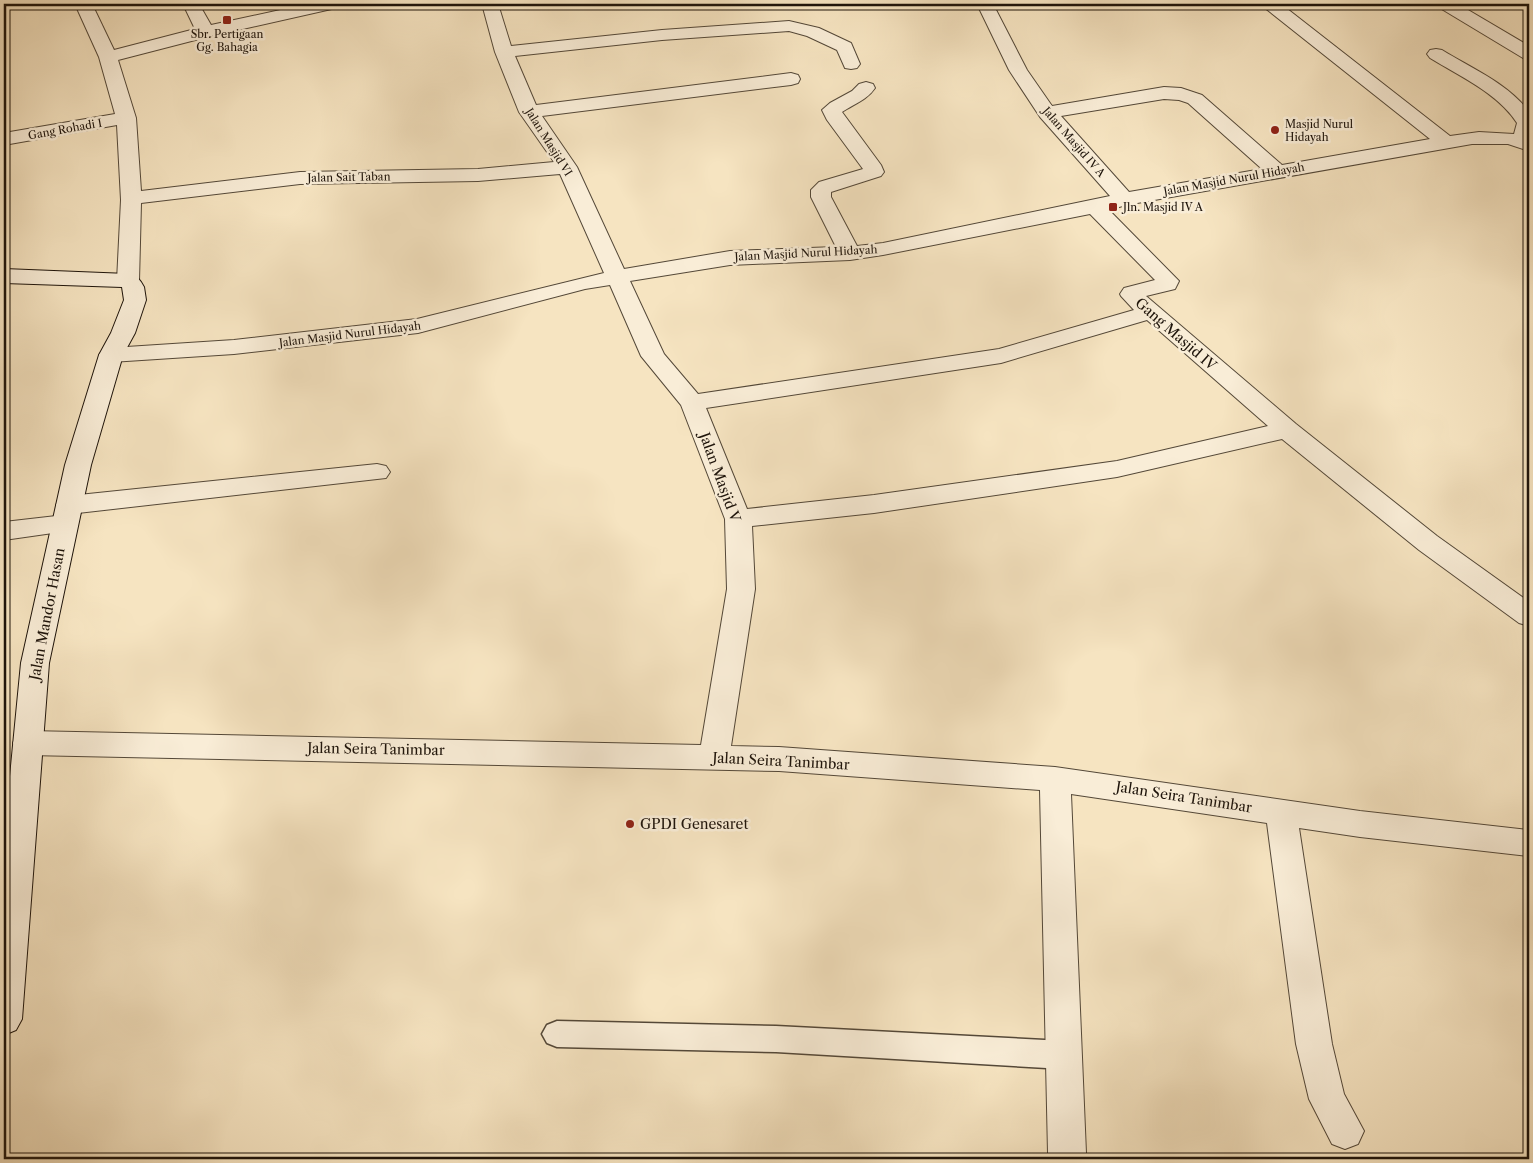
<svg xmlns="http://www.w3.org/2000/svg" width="1533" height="1163" font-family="'Libre Caslon Text',serif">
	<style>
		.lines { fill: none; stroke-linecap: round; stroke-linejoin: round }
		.lane-casing { stroke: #544838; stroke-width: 3 }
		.street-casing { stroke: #544838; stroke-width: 2 }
		.secondary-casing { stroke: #1e140b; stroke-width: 2 }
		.lane { fill: #f9edd7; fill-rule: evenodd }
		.street { fill: #f9edd7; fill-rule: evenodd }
		.secondary { fill: #f9edd7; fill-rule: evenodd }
		.poi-dot { fill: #8f2418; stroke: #f9edd7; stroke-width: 2 }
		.labels { text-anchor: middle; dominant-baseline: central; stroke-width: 5; stroke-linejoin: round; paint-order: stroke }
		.far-poi-label { font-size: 11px; fill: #1e140b; stroke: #f9edd7; text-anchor: start }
		.far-street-label { font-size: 11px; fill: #1e140b; stroke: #f9edd7 }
		.street-label { font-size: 14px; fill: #1e140b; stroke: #f9edd7 }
		.poi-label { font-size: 14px; fill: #1e140b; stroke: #f9edd7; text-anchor: start }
	</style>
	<rect width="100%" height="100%" fill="#f6e4c1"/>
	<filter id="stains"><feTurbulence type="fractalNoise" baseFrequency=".004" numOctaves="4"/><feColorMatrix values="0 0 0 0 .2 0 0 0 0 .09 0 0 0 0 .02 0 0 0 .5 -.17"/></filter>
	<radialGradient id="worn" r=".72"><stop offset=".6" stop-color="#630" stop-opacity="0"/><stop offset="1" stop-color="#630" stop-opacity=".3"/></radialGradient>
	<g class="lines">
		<defs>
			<path id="lane" d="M 557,1021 L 776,1026 L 1064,1041 L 1074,1045 L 1079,1055 L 1074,1065 L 1064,1069 L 776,1052 L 557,1047 L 547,1043 L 542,1034 L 547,1025 Z"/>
			<g id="street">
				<path d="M 75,4 L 92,4 L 114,50 L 195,29 L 183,4 L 199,4 L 211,25 L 308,4 L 339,4 L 336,8 L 207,37 L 118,60 L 136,118 L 141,191 L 300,172 L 478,169 L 554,162 L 519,112 L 495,52 L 482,4 L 498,4 L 511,46 L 662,30 L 789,21 L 819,28 L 851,43 L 860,64 L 857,68 L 851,69 L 845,68 L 837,50 L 807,36 L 789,31 L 662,40 L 515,56 L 536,105 L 791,73 L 798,75 L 800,79 L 798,83 L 791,85 L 542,116 L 577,167 L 624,269 L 730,251 L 836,247 L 811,197 L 811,190 L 819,182 L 863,169 L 827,120 L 822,110 L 830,103 L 852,91 L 859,84 L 866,82 L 873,84 L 875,88 C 867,100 854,104 842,112 L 881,165 L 884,172 L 881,176 L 831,192 L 831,197 L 857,246 L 883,243 L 1110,196 L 1040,117 L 1009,70 L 977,4 L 993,4 L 1027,70 L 1052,106 L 1164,87 L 1181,88 L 1202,95 L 1282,165 L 1430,139 L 1265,8 L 1263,4 L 1281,4 L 1450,136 L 1479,132 L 1514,134 L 1517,123 C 1498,93 1459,76 1430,58 L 1427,54 L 1430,50 L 1436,49 L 1442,50 C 1471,68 1509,84 1529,112 L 1529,151 L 1508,144 L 1472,144 L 1126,205 L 1109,210 L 1179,281 L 1175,289 L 1146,296 L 1296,424 L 1437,536 L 1529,602 L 1529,626 L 1519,623 L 1419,550 L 1282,439 L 1117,477 L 874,513 L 752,526 L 755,589 L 731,746 L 779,747 L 1055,767 L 1360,811 L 1529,830 L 1529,856 L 1360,837 L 1299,828 L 1332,1044 L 1344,1094 L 1364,1131 L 1358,1144 L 1345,1149 L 1332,1144 L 1309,1099 L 1296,1044 L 1267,823 L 1071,794 L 1086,1153 L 1088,1159 L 1050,1159 L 1048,1153 L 1040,790 L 779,771 L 28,755 L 17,751 L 13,743 L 17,735 L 28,731 L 701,745 L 727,589 L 725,519 L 681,405 L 641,356 L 610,285 L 585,289 L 418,333 L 234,354 L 111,362 L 103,360 L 99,355 L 103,350 L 111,348 L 234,340 L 417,319 L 604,273 L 560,174 L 478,181 L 300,184 L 141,203 L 139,281 L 136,286 L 128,288 L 120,286 L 117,281 L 121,200 L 117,125 L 4,145 L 4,133 L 115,114 L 99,57 ZM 1164,99 L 1179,100 L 1188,103 L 1262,169 L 1129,192 L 1061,116 ZM 1090,214 L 1155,280 L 1124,288 L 1120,294 L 1121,296 L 1134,310 L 999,349 L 698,394 L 664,354 L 630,281 L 730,265 L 850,260 L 883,255 ZM 1147,320 L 1268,426 L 1117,461 L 874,495 L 747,509 L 706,408 L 1001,363 Z"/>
				<path d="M 1437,4 L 1458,4 L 1529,46 L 1529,59 L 1523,58 L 1440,8 Z"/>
				<path d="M 377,464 L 386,466 L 390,472 L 386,478 L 69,514 L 60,511 L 56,505 L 60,499 L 69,496 Z"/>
				<path d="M 65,515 L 74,518 L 78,524 L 74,530 L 4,540 L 4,522 Z"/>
			</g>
			<path id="secondary" d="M 4,269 L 128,274 L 136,276 L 141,282 L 144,287 L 146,300 L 135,333 L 123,355 L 91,465 L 49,663 L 22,1019 L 16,1030 L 4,1035 L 4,838 L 21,663 L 65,465 L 99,355 L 111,333 L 124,300 L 122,287 L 4,283 Z"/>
		</defs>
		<use href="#lane" class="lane-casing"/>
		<use href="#street" class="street-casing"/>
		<use href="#secondary" class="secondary-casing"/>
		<use href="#lane" class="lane"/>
		<use href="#street" class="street"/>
		<use href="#secondary" class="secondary"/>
	</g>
	<g class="poi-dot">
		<rect x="222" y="15" width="10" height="10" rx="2.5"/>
		<circle cx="1275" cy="130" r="5"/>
		<rect x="1108" y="202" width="10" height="10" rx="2.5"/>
		<circle cx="630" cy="824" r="5"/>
	</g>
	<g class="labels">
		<g class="far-poi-label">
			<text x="227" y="34" text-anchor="middle">Sbr. Pertigaan<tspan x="227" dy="13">Gg. Bahagia</tspan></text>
			<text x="1285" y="124">Masjid Nurul<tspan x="1285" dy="13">Hidayah</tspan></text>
			<text x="1123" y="207">Jln. Masjid IV A</text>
		</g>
		<g class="far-street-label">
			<text transform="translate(65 129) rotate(-10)">Gang Rohadi I</text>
			<text transform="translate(549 142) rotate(58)">Jalan Masjid VI</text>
			<text transform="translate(1074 142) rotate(49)">Jalan Masjid IV A</text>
			<text transform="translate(349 177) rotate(-1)">Jalan Sait Taban</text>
			<text transform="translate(1234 179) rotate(-10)">Jalan Masjid Nurul Hidayah</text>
			<text transform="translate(806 253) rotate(-3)">Jalan Masjid Nurul Hidayah</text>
			<text transform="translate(350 334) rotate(-7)">Jalan Masjid Nurul Hidayah</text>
		</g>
		<g class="street-label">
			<text transform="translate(1176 334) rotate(41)">Gang Masjid IV</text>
			<text transform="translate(720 477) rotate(70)">Jalan Masjid V</text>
			<text transform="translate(47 614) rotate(-79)">Jalan Mandor Hasan</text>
			<text transform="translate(376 749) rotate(1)">Jalan Seira Tanimbar</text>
			<text transform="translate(781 761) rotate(3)">Jalan Seira Tanimbar</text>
			<text transform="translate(1184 797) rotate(9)">Jalan Seira Tanimbar</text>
		</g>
		<g class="poi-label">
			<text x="640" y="824">GPDI Genesaret</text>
		</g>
	</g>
	<rect width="1533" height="1163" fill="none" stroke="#f6e4c1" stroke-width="20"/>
	<rect x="5" y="5" width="1523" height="1153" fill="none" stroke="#1e140b" stroke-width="2.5"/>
	<rect x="10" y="10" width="1513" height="1143" fill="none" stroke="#1e140b"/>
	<rect width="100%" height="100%" filter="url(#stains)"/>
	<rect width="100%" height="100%" fill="url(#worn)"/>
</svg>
